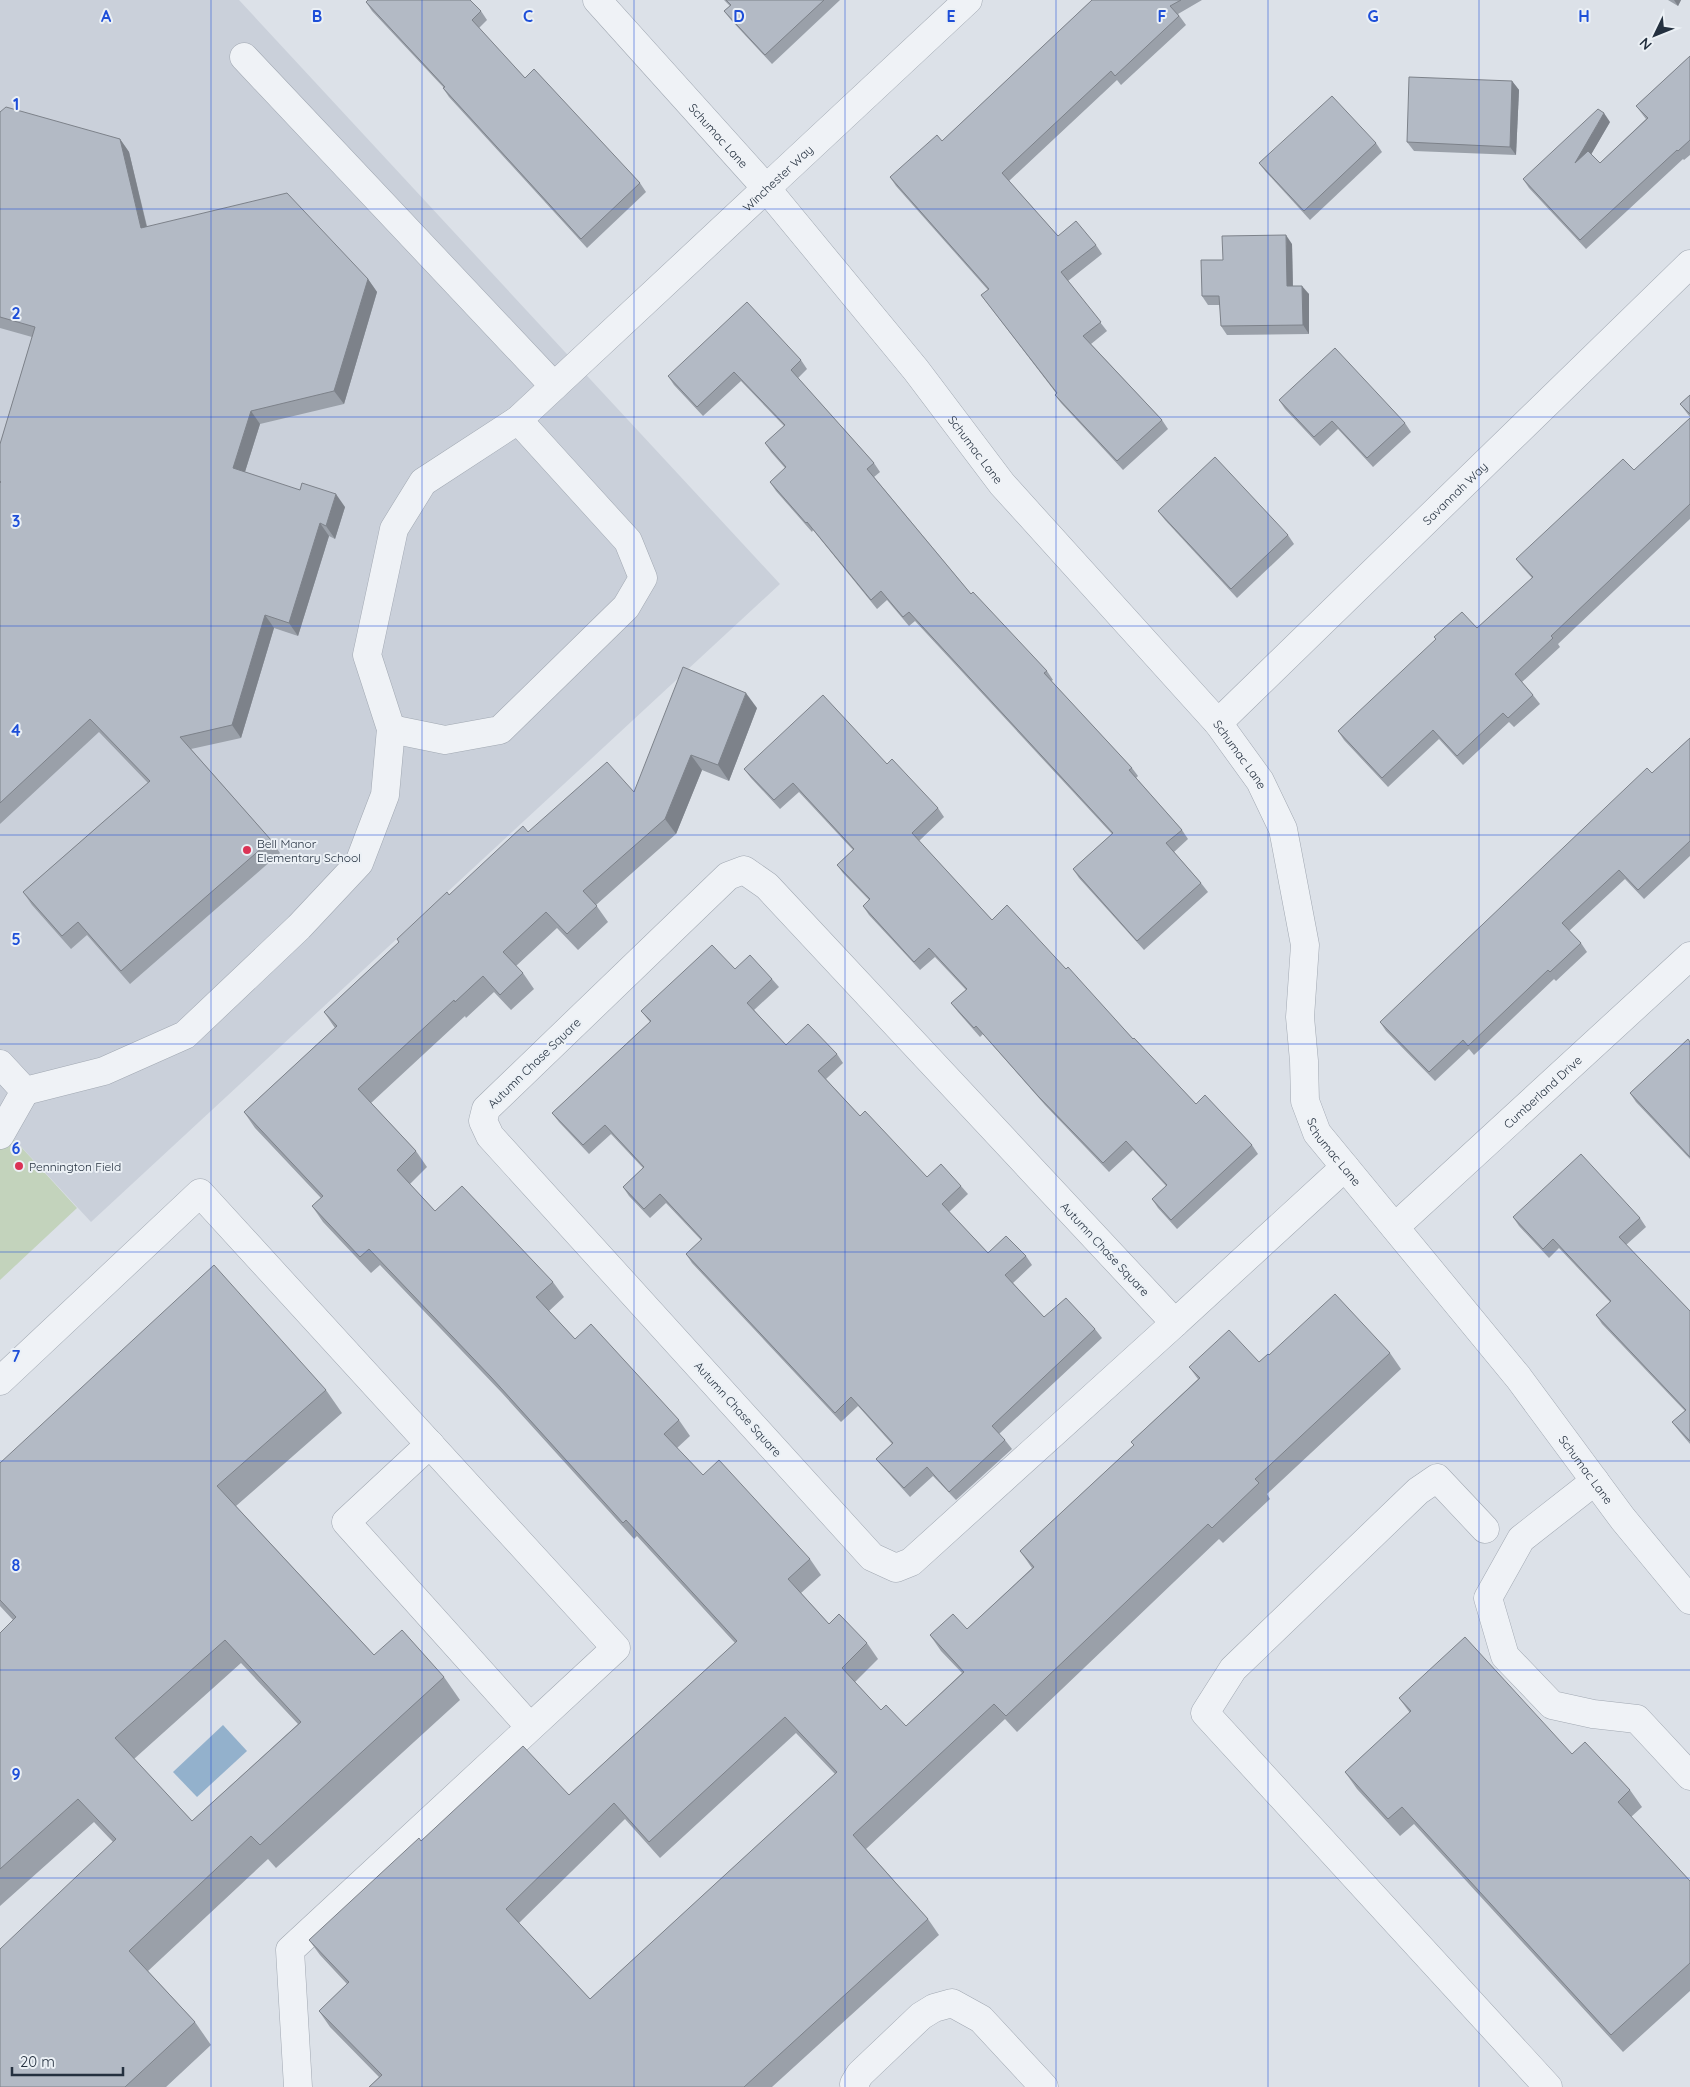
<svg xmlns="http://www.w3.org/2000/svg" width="1690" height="2087" font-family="Quicksand,sans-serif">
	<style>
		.built { fill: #cad0da }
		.green { fill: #c3d3bc }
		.water { fill: #93b1cc }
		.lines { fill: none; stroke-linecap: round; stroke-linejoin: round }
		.minor-casing { stroke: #a1a8b2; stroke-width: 29 }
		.minor { stroke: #eff2f6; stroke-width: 28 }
		.wall { fill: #9aa0a9; fill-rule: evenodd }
		.shaded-wall { fill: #7d828a }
		.building { fill: #b3bac5; stroke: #7d828a; fill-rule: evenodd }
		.grid { fill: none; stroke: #1d4ed8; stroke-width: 1; stroke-opacity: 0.55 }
		.poi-dot { fill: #db3355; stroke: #ebf0f5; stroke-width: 2 }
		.labels { text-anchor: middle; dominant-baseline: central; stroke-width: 4; stroke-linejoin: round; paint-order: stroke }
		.street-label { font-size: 12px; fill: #24303f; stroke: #ebf0f5 }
		.poi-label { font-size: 12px; fill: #24303f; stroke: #ebf0f5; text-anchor: start }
		.grid-label { font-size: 16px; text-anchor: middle; font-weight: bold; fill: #1d4ed8; stroke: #ebf0f5; stroke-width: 4; stroke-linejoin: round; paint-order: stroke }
	</style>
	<rect width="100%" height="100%" fill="#dce1e8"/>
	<path class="built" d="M 0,0 L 239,0 L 780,584 L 91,1222 L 0,1124 Z"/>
	<path class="green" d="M 0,1124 L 77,1208 L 0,1280 Z"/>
	<path class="water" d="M 223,1725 L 247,1751 L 197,1797 L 173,1772 Z"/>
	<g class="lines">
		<defs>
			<g id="minor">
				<path id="s1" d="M 597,0 L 766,188 L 916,370 L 1002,484 L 1218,723 L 1260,781 L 1283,829 L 1305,945 L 1300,1017 L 1304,1061 L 1305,1101 L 1317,1133 L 1518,1377 L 1623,1519 L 1690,1600"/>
				<path d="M 244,57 L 554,386"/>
				<path id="s2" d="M 1218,723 L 1690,264"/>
				<path d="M 391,729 L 445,740 L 500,730 L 626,607 L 643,578 L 628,541 L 518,420"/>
				<path d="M 744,870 L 767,886 L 1175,1323 L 911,1562 L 896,1568 L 872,1557 L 490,1136 L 483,1121 L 486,1109 L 728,876 Z"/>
				<path id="s3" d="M 0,1064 L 25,1091 L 104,1071 L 185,1035 L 299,927 L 359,863 L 385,795 L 391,729 L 367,655 L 394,529 L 423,482 L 518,420 L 968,0"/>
				<path d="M 0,1135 L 25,1091"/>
				<path id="s4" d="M 1395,1227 L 1690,956"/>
				<path d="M 1175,1323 L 1345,1167"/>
				<path d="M 0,1381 L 200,1193 L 616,1648 L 290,1950 L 298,2087"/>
				<path d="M 430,1444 L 346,1522 L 530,1727"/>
				<path d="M 1595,1481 L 1521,1539 L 1488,1598 L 1505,1656 L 1552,1705 L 1593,1714 L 1637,1719 L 1690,1776"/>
				<path d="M 1485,1529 L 1437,1478 L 1418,1491 L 1233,1669 L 1205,1713 L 1548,2087"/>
				<path d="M 855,2087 L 854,2084 L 860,2074 L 921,2016 L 934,2008 L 952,2003 L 981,2019 L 1044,2087"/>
			</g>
		</defs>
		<use href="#minor" class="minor-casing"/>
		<use href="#minor" class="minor"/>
	</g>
	<g class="wall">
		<path d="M 724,0 L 840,0 L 772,64 L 731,20 L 724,11 L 730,6 Z"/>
		<path d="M 1092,0 L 1202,0 L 1178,14 L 1186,25 L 1121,85 L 1117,80 L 1009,181 L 1058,236 L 1096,245 L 1102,254 L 1068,281 L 1107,331 L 1091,344 L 1162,420 L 1168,429 L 1123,470 L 1061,403 L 1055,395 L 1056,393 L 981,295 L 988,290 L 896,186 L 890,177 L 942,141 Z"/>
		<path d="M 1668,0 L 1681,0 L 1678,6 Z"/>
		<path d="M 366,2 L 481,11 L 487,20 L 479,28 L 525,78 L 640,183 L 646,192 L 587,248 L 449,97 L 443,88 L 444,88 L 372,11 Z"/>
		<path d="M 1690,56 L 1690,155 L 1684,160 L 1683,159 L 1586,249 L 1529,188 L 1523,179 L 1610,122 L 1591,154 L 1600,163 L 1646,119 L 1636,106 Z"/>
		<path d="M 1512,81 L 1519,90 L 1516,155 L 1414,151 L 1407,142 Z"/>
		<path d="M 0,112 L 120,139 L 129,152 L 147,226 L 368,279 L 377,292 L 344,404 L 260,424 L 245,472 L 345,507 L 335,539 L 329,536 L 298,636 L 274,628 L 241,738 L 191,749 L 271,840 L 280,853 L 130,984 L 87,935 L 71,949 L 32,905 L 23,892 L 148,783 L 99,732 L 0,824 L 0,444 L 32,337 L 0,328 Z"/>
		<path d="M 1376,143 L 1382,152 L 1310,220 L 1266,172 L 1259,163 Z"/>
		<path d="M 1292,244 L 1293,286 L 1309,294 L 1309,334 L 1227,335 L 1221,326 L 1220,305 L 1208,305 L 1202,296 L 1223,260 Z"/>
		<path d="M 801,360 L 807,369 L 798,378 L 874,463 L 880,472 L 874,477 L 971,594 L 1047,671 L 1053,680 L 1051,681 L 1132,768 L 1138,776 L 1136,778 L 1182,830 L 1188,839 L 1174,852 L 1201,883 L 1208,892 L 1144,950 L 1079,878 L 1073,869 L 1112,834 L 915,621 L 909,626 L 887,600 L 877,609 L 813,530 L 812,532 L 776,491 L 770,482 L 785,468 L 771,452 L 765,443 L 784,426 L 741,381 L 703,416 L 674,385 L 668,376 Z"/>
		<path d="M 1690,395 L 1690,417 L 1680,404 Z"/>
		<path d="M 1279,400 L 1405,423 L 1411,432 L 1373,467 L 1338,429 L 1320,446 L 1285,409 Z"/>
		<path d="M 1690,418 L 1690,519 L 1558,644 L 1560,647 L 1522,682 L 1533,695 L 1540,704 L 1514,727 L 1509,722 L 1463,765 L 1439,739 L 1388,787 L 1344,740 L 1338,731 L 1477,628 L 1532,578 L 1523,568 L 1516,559 L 1634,470 Z"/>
		<path d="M 1158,511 L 1288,535 L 1294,544 L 1237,598 L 1165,520 Z"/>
		<path d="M 757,708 L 729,781 L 702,770 L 676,834 L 596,905 L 608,922 L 578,950 L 557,928 L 516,966 L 523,973 L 534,989 L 511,1010 L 494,992 L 466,1018 L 465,1016 L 371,1103 L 416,1151 L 427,1167 L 410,1184 L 435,1211 L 553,1282 L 564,1297 L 549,1311 L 575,1339 L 679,1420 L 690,1436 L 677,1448 L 703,1475 L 810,1559 L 821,1575 L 801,1593 L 829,1624 L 867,1643 L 878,1659 L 855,1682 L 881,1710 L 906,1726 L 962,1673 L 941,1651 L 930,1635 L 967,1629 L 1032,1568 L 1020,1551 L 1134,1445 L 1131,1442 L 1198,1379 L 1189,1367 L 1259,1362 L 1269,1355 L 1390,1353 L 1401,1369 L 1267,1494 L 1270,1499 L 1223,1543 L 1219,1539 L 1017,1732 L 1005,1719 L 866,1849 L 928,1919 L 939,1935 L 772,2087 L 369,2087 L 379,2077 L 330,2027 L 319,2011 L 347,1984 L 320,1955 L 309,1940 L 421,1841 L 569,1795 L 735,1643 L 637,1536 L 634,1539 L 502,1393 L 380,1265 L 371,1273 L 323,1222 L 312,1206 L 321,1198 L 255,1128 L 244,1112 L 335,1028 L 324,1012 L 399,942 L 397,939 L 449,895 L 528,832 L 634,792 ZM 796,1733 L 835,1774 L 590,1999 L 519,1923 L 625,1819 L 660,1858 Z"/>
		<path d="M 1690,738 L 1690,856 L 1644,899 L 1625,879 L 1569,931 L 1581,943 L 1587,952 L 1556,981 L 1554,979 L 1474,1055 L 1469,1049 L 1435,1081 L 1386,1031 L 1380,1022 Z"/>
		<path d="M 887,764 L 938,808 L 944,817 L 919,841 L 992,920 L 1066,969 L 1196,1104 L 1252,1145 L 1258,1154 L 1177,1229 L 1158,1208 L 1152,1199 L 1166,1186 L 1133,1150 L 1109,1172 L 1045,1105 L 983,1034 L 980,1037 L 958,1012 L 951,1003 L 966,990 L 935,957 L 920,970 L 869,915 L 863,906 L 869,900 L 843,873 L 837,865 L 853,850 L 799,792 L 780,809 L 751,778 L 744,769 Z"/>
		<path d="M 735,969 L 772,979 L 779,987 L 754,1010 L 786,1045 L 837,1054 L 843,1063 L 826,1079 L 860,1116 L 927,1177 L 961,1186 L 968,1194 L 949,1212 L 988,1253 L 1026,1256 L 1032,1265 L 1013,1283 L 1044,1317 L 1095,1329 L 1102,1338 L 999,1434 L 1005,1440 L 1012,1449 L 956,1500 L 933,1476 L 910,1497 L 883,1467 L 876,1459 L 892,1444 L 858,1406 L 841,1422 L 692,1263 L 686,1254 L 701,1240 L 666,1203 L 650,1218 L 629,1196 L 623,1187 L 643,1168 L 611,1134 L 589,1154 L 559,1122 L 552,1113 L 650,1022 L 641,1011 Z"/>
		<path d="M 1690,1042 L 1690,1159 L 1636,1102 L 1630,1093 Z"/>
		<path d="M 1513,1217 L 1640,1218 L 1646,1227 L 1626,1245 L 1690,1311 L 1690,1444 L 1679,1431 L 1672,1422 L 1685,1411 L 1602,1324 L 1596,1315 L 1610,1302 L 1559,1248 L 1549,1258 L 1519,1226 Z"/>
		<path d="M 326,1390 L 342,1413 L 236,1506 L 374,1655 L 444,1677 L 460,1700 L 276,1868 L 268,1859 L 148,1971 L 195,2022 L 211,2045 L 166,2087 L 0,2087 L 113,1842 L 94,1822 L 0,1906 L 0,1633 L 13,1620 L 0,1606 L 0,1463 ZM 241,1663 L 298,1724 L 192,1821 L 134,1759 Z"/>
		<path d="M 1399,1698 L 1572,1754 L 1630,1790 L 1642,1807 L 1631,1817 L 1690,1881 L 1690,1991 L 1623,2052 L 1414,1824 L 1400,1836 L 1357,1789 L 1345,1772 L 1410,1713 Z"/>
	</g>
	<g class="shaded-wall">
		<path d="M 1674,0 L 1681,0 L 1678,6 Z"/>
		<path d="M 1512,81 L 1519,90 L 1516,155 L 1510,147 Z"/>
		<path d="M 1604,113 L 1610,122 L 1581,172 L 1575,163 Z"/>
		<path d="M 120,139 L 129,152 L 150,241 L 141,228 Z"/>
		<path d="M 1286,235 L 1292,244 L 1293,295 L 1287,286 Z"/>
		<path d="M 368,279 L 377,292 L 344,404 L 334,391 Z"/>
		<path d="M 1302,286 L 1309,294 L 1309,334 L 1303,325 Z"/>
		<path d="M 251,411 L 260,424 L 242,481 L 233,468 Z"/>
		<path d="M 336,494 L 345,507 L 335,539 L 326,526 Z"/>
		<path d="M 320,523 L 329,536 L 298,636 L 289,623 Z"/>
		<path d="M 265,615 L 274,628 L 241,738 L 232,725 Z"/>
		<path d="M 746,693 L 757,708 L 729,781 L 718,765 Z"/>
		<path d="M 691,755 L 702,770 L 676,834 L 665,819 Z"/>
	</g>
	<g class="building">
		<path d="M 368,0 L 470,0 L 481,11 L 472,20 L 525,78 L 534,69 L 640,183 L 581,239 L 443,88 L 445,87 L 366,2 Z"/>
		<path d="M 726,0 L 824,0 L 765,55 L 724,11 L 731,5 Z"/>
		<path d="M 1092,0 L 1181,0 L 1170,6 L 1179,16 L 1115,76 L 1111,71 L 1002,173 L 1058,236 L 1076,221 L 1096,245 L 1061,272 L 1101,322 L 1083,336 L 1162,420 L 1117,461 L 1055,395 L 1057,393 L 981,295 L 989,289 L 890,177 L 937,135 L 942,141 Z"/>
		<path d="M 1690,56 L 1690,140 L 1678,151 L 1677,150 L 1580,240 L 1523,179 L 1598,109 L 1604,113 L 1575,163 L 1588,151 L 1600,163 L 1648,118 L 1636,106 Z"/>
		<path d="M 1409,77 L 1512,81 L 1510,147 L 1407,142 Z"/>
		<path d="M 1332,96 L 1376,143 L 1304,211 L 1259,163 Z"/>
		<path d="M 6,107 L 120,139 L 141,228 L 287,193 L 368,279 L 334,391 L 251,411 L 233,468 L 300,490 L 302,483 L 336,494 L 326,526 L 320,523 L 289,623 L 265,615 L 232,725 L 180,737 L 271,840 L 121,971 L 78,922 L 62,936 L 23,892 L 150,781 L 90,719 L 0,803 L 0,483 L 1,482 L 0,481 L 0,444 L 35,327 L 0,317 L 0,112 Z"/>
		<path d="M 1286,235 L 1287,286 L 1302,286 L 1303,325 L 1221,326 L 1219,296 L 1202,296 L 1201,260 L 1223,260 L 1222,236 Z"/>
		<path d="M 747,302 L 801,360 L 791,370 L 874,463 L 867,469 L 971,594 L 973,592 L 1047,671 L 1044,673 L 1132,768 L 1129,770 L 1182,830 L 1166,843 L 1201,883 L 1137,941 L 1073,869 L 1113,833 L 909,612 L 903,617 L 881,591 L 871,600 L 807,522 L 806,523 L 770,482 L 786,467 L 765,443 L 785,425 L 734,372 L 697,407 L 668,376 Z"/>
		<path d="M 1335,348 L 1405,423 L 1367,458 L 1332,421 L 1314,437 L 1279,400 Z"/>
		<path d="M 1690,395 L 1690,414 L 1680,404 Z"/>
		<path d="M 1690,418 L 1690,504 L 1551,636 L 1553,638 L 1515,674 L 1533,695 L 1508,718 L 1503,713 L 1457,756 L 1433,730 L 1382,778 L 1338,731 L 1436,639 L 1434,637 L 1462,612 L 1477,628 L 1533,577 L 1516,559 L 1623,459 L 1634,470 Z"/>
		<path d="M 1215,457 L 1288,535 L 1231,589 L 1158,511 Z"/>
		<path d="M 683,667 L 746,693 L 718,765 L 691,755 L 665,819 L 583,891 L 597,906 L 567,934 L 546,912 L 503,952 L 523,973 L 500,995 L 483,976 L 455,1002 L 454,1000 L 358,1089 L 416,1151 L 397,1170 L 435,1211 L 462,1186 L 553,1282 L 536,1297 L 575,1339 L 591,1324 L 679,1420 L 664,1434 L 703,1475 L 719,1460 L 810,1559 L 788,1579 L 829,1624 L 839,1614 L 867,1643 L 842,1668 L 881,1710 L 886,1705 L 906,1726 L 964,1672 L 930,1635 L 953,1614 L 967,1629 L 1034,1567 L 1020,1551 L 1134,1445 L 1131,1442 L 1200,1378 L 1189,1367 L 1229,1330 L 1259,1362 L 1268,1354 L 1269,1355 L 1335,1294 L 1390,1353 L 1255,1479 L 1259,1483 L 1212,1528 L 1208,1524 L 1006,1716 L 994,1704 L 853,1835 L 928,1919 L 744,2087 L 369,2087 L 382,2075 L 319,2011 L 349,1982 L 309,1940 L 419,1838 L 421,1841 L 523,1746 L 569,1795 L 737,1641 L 626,1520 L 623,1523 L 491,1377 L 369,1249 L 360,1257 L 312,1206 L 323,1196 L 244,1112 L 337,1026 L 324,1012 L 399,942 L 397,939 L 447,892 L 449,895 L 523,826 L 528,832 L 607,762 L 634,792 ZM 785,1717 L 837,1772 L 590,1999 L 506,1909 L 614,1803 L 649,1842 Z"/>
		<path d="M 823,695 L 887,764 L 892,759 L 938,808 L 912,833 L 992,920 L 1007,905 L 1066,969 L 1068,967 L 1133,1039 L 1134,1038 L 1196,1104 L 1205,1095 L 1252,1145 L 1171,1220 L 1152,1199 L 1167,1185 L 1126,1141 L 1103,1163 L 1038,1096 L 976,1026 L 974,1028 L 951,1003 L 967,989 L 929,948 L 914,962 L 863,906 L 870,899 L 837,865 L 854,849 L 793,783 L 774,800 L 744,769 Z"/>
		<path d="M 1690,738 L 1690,841 L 1638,890 L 1619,870 L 1562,923 L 1581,943 L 1550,972 L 1548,970 L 1468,1046 L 1463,1040 L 1429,1072 L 1380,1022 L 1647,768 L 1652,773 Z"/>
		<path d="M 712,945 L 735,969 L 750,955 L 772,979 L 747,1003 L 786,1045 L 808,1024 L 837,1054 L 818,1071 L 860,1116 L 865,1111 L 927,1177 L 941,1164 L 961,1186 L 942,1204 L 988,1253 L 1006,1236 L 1026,1256 L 1005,1275 L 1044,1317 L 1066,1298 L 1095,1329 L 992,1426 L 1005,1440 L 949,1492 L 927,1467 L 904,1488 L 876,1459 L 893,1443 L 851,1397 L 835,1413 L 686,1254 L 702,1239 L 660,1194 L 644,1209 L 623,1187 L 644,1167 L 605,1125 L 583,1145 L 552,1113 L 651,1021 L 641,1011 Z"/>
		<path d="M 1688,1039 L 1690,1042 L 1690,1157 L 1630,1093 Z"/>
		<path d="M 1581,1154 L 1640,1218 L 1619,1237 L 1690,1311 L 1690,1441 L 1672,1422 L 1686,1410 L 1596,1315 L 1611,1301 L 1553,1239 L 1543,1249 L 1513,1217 Z"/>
		<path d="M 214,1265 L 326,1390 L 217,1486 L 374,1655 L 402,1630 L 444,1677 L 260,1845 L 251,1836 L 129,1951 L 195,2022 L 125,2087 L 0,2087 L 0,1949 L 116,1839 L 78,1799 L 0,1869 L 0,1633 L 16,1617 L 0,1600 L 0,1463 ZM 225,1640 L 301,1722 L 192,1821 L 115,1738 Z"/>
		<path d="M 1465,1637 L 1572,1754 L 1585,1742 L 1630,1790 L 1618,1802 L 1690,1881 L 1690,1963 L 1611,2035 L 1402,1807 L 1388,1819 L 1345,1772 L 1411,1711 L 1399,1698 Z"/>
	</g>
	<path class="grid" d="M 211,0 L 211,2087M 422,0 L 422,2087M 634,0 L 634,2087M 845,0 L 845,2087M 1056,0 L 1056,2087M 1268,0 L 1268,2087M 1479,0 L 1479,2087M 0,209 L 1690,209M 0,417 L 1690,417M 0,626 L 1690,626M 0,835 L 1690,835M 0,1044 L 1690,1044M 0,1252 L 1690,1252M 0,1461 L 1690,1461M 0,1670 L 1690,1670M 0,1878 L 1690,1878"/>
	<g class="poi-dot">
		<circle cx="247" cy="850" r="5"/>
		<circle cx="19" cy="1166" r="5"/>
	</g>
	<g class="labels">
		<g class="street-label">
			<text stroke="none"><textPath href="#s1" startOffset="182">Schumac Lane</textPath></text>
			<text stroke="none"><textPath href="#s3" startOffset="1321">Winchester Way</textPath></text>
			<text stroke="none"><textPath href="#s1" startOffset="588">Schumac Lane</textPath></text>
			<text stroke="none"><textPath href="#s2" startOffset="330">Savannah Way</textPath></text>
			<text stroke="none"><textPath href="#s1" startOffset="992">Schumac Lane</textPath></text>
			<text transform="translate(534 1063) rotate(-44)">Autumn Chase Square</text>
			<text stroke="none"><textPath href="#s4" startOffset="200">Cumberland Drive</textPath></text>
			<text stroke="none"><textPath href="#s1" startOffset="1412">Schumac Lane</textPath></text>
			<text transform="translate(1105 1249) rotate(47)">Autumn Chase Square</text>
			<text transform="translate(738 1409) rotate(48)">Autumn Chase Square</text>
			<text stroke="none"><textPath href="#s1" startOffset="1818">Schumac Lane</textPath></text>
		</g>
		<g class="poi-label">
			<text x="257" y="843">Bell Manor<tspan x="257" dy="14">Elementary School</tspan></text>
			<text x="29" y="1166">Pennington Field</text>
		</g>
	</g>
	<g class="grid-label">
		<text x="106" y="22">A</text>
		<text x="317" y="22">B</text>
		<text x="528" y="22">C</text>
		<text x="739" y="22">D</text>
		<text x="951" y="22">E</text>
		<text x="1162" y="22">F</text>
		<text x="1373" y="22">G</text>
		<text x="1584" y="22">H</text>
		<text x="16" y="110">1</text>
		<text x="16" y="319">2</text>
		<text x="16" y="527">3</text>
		<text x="16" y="736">4</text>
		<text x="16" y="945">5</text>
		<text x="16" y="1154">6</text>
		<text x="16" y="1362">7</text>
		<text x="16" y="1571">8</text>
		<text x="16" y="1780">9</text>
	</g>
	<g transform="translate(1655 35) rotate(227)" stroke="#ebf0f5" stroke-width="4" paint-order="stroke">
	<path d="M0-4L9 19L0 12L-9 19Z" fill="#24303f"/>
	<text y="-8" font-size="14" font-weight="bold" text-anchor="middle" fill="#24303f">N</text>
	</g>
	<path d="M12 2067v8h111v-8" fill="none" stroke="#24303f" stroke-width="2.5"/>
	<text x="20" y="2067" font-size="15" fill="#24303f" stroke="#ebf0f5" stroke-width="4" paint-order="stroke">20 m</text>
</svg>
